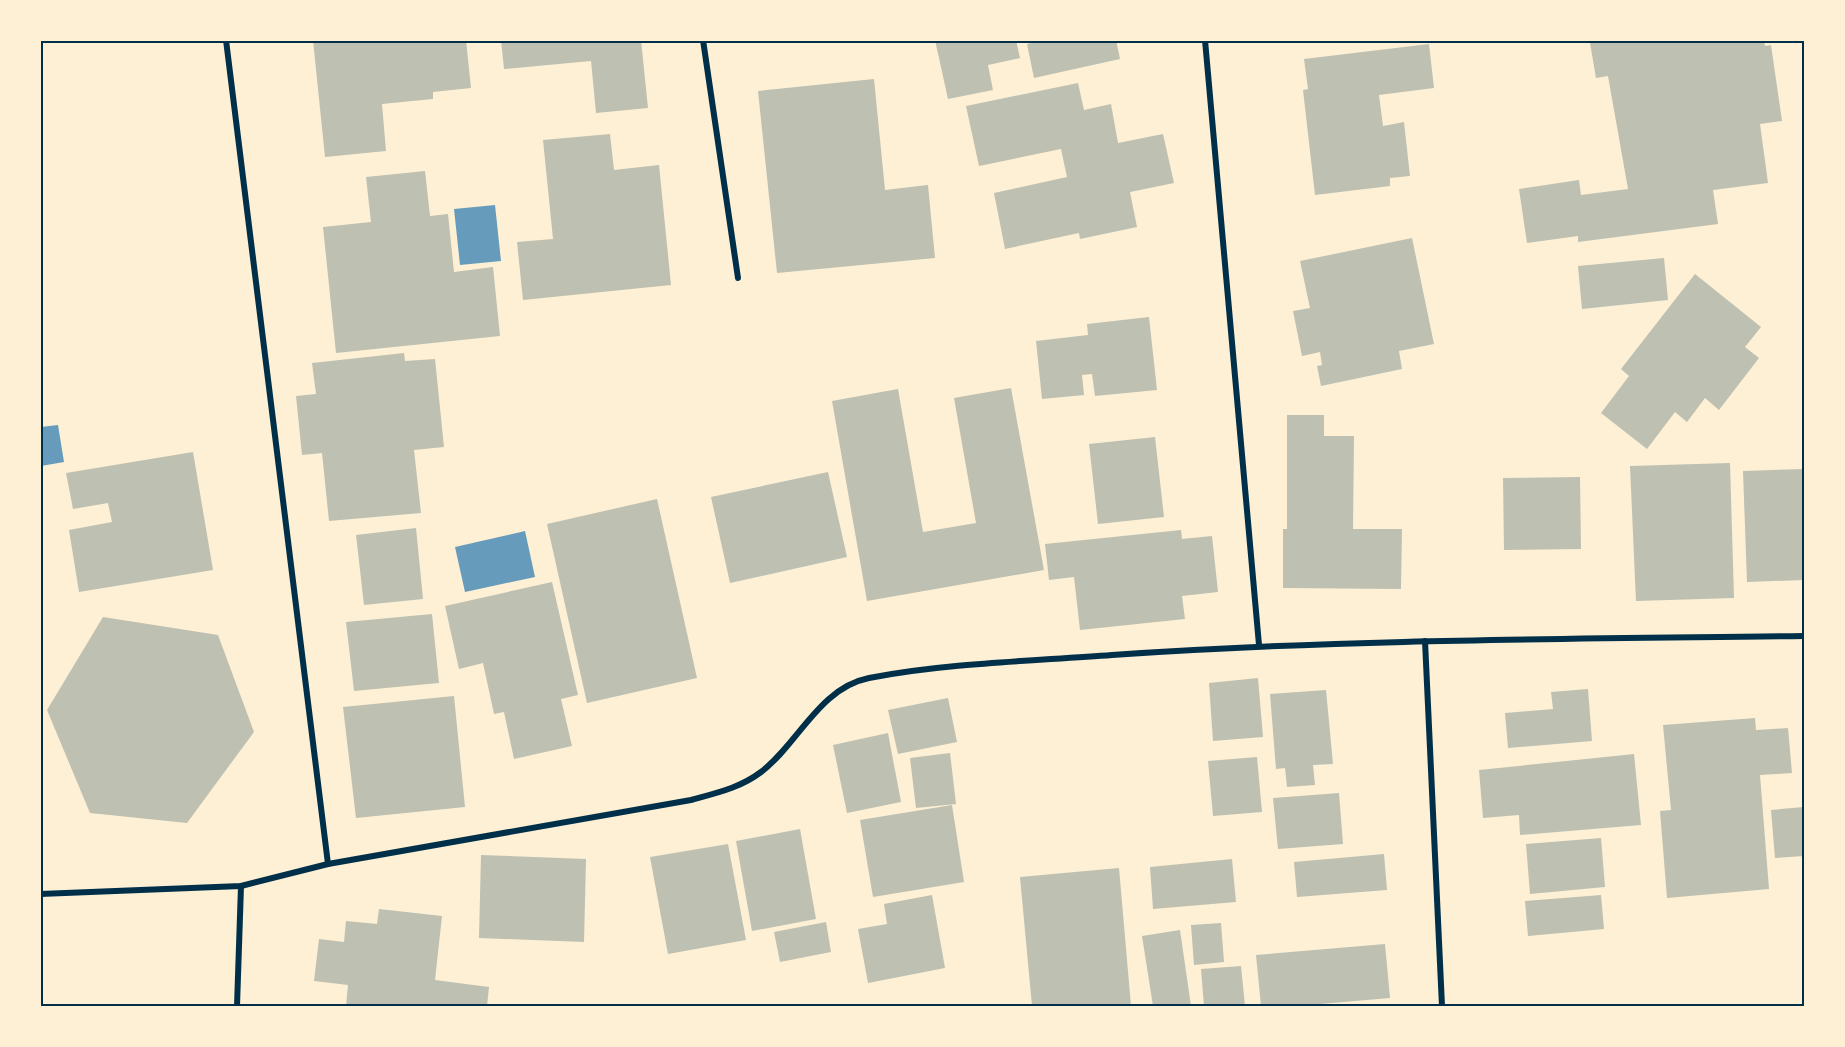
<svg xmlns="http://www.w3.org/2000/svg" width="1845" height="1047" font-family="'Source Sans 3',sans-serif">
	<style>
		.water { fill: #669bbc }
		.building { fill: #bec0b2 }
		.lines { fill: none; stroke-linecap: round; stroke-linejoin: round }
		.minor { stroke: #003049; stroke-width: 6 }
		.neatline { fill: none; stroke: #003049; stroke-width: 2 }
	</style>
	<rect width="100%" height="100%" fill="#fdf0d5"/>
	<g class="water">
		<path d="M 495,205 L 501,261 L 460,265 L 454,209 Z"/>
		<path d="M 58,425 L 64,462 L 41,466 L 41,427 Z"/>
		<path d="M 525,531 L 535,577 L 465,592 L 455,547 Z"/>
	</g>
	<g class="building">
		<path d="M 313,40 L 466,40 L 471,88 L 433,92 L 433,99 L 382,104 L 386,151 L 325,157 Z"/>
		<path d="M 501,40 L 641,40 L 648,108 L 596,113 L 591,61 L 504,69 Z"/>
		<path d="M 935,40 L 1016,40 L 1020,58 L 988,65 L 993,90 L 948,99 Z"/>
		<path d="M 1044,40 L 1116,40 L 1120,59 L 1034,78 L 1027,44 Z"/>
		<path d="M 1606,40 L 1764,40 L 1765,46 L 1771,45 L 1782,121 L 1760,124 L 1768,183 L 1713,190 L 1718,224 L 1578,242 L 1578,236 L 1527,243 L 1519,189 L 1579,180 L 1581,195 L 1628,189 L 1608,76 L 1596,78 L 1590,43 Z"/>
		<path d="M 1429,44 L 1434,88 L 1379,95 L 1383,126 L 1404,122 L 1410,176 L 1390,178 L 1390,186 L 1315,195 L 1303,90 L 1308,89 L 1304,59 Z"/>
		<path d="M 874,79 L 885,190 L 928,185 L 935,258 L 777,273 L 758,91 Z"/>
		<path d="M 1078,83 L 1084,110 L 1111,104 L 1118,143 L 1163,134 L 1174,183 L 1130,192 L 1137,227 L 1080,239 L 1079,233 L 1005,249 L 994,193 L 1067,177 L 1061,149 L 979,166 L 966,106 Z"/>
		<path d="M 610,134 L 614,170 L 659,165 L 671,285 L 523,300 L 517,242 L 553,239 L 543,140 Z"/>
		<path d="M 425,171 L 430,216 L 448,214 L 454,272 L 493,267 L 500,336 L 336,353 L 323,227 L 371,222 L 366,177 Z"/>
		<path d="M 1412,238 L 1434,344 L 1399,351 L 1402,369 L 1321,386 L 1317,366 L 1322,365 L 1320,352 L 1302,356 L 1293,311 L 1310,308 L 1300,261 Z"/>
		<path d="M 1664,258 L 1668,300 L 1582,309 L 1578,266 Z"/>
		<path d="M 1695,274 L 1761,327 L 1745,347 L 1759,358 L 1719,410 L 1705,398 L 1687,422 L 1675,412 L 1647,449 L 1601,413 L 1629,376 L 1621,369 Z"/>
		<path d="M 1149,317 L 1157,390 L 1095,396 L 1092,374 L 1082,375 L 1084,395 L 1042,399 L 1036,341 L 1088,335 L 1087,324 Z"/>
		<path d="M 404,353 L 405,361 L 435,359 L 444,447 L 414,450 L 421,513 L 329,521 L 322,453 L 302,455 L 296,396 L 316,394 L 312,363 Z"/>
		<path d="M 1011,388 L 1044,570 L 867,601 L 832,401 L 898,389 L 923,532 L 976,523 L 954,398 Z"/>
		<path d="M 1287,415 L 1324,415 L 1324,436 L 1354,436 L 1353,529 L 1402,529 L 1401,589 L 1283,588 L 1283,529 L 1287,529 Z"/>
		<path d="M 1155,437 L 1164,517 L 1098,524 L 1089,444 Z"/>
		<path d="M 193,452 L 213,570 L 79,592 L 69,530 L 112,522 L 108,503 L 73,509 L 66,473 Z"/>
		<path d="M 1730,463 L 1734,598 L 1636,601 L 1630,466 Z"/>
		<path d="M 1804,469 L 1804,580 L 1747,582 L 1743,471 Z"/>
		<path d="M 828,472 L 847,557 L 730,583 L 711,497 Z"/>
		<path d="M 1580,477 L 1581,549 L 1504,550 L 1503,478 Z"/>
		<path d="M 657,499 L 697,678 L 587,703 L 547,524 Z"/>
		<path d="M 416,528 L 423,599 L 364,605 L 356,535 Z"/>
		<path d="M 1181,530 L 1182,539 L 1212,536 L 1218,592 L 1182,596 L 1185,619 L 1080,630 L 1074,577 L 1049,580 L 1045,544 Z"/>
		<path d="M 552,582 L 578,695 L 561,699 L 572,746 L 514,759 L 504,712 L 494,714 L 483,663 L 459,669 L 445,606 Z"/>
		<path d="M 432,614 L 439,683 L 354,691 L 346,622 Z"/>
		<path d="M 103,617 L 218,635 L 254,732 L 187,823 L 90,813 L 47,710 Z"/>
		<path d="M 1258,678 L 1263,737 L 1213,741 L 1209,683 Z"/>
		<path d="M 1588,689 L 1592,741 L 1508,748 L 1505,713 L 1553,709 L 1551,692 Z"/>
		<path d="M 1326,690 L 1333,764 L 1313,765 L 1315,785 L 1287,787 L 1285,768 L 1276,769 L 1270,694 Z"/>
		<path d="M 454,696 L 465,807 L 356,818 L 343,707 Z"/>
		<path d="M 948,698 L 957,742 L 898,754 L 888,710 Z"/>
		<path d="M 1755,718 L 1756,730 L 1788,728 L 1792,773 L 1760,775 L 1769,889 L 1667,898 L 1660,811 L 1671,810 L 1663,725 Z"/>
		<path d="M 888,733 L 901,802 L 847,813 L 833,745 Z"/>
		<path d="M 950,753 L 956,804 L 916,808 L 910,758 Z"/>
		<path d="M 1634,754 L 1641,825 L 1520,835 L 1519,815 L 1483,818 L 1479,770 Z"/>
		<path d="M 1257,757 L 1262,812 L 1213,816 L 1208,761 Z"/>
		<path d="M 1339,793 L 1343,844 L 1278,849 L 1273,798 Z"/>
		<path d="M 952,805 L 964,882 L 873,897 L 860,820 Z"/>
		<path d="M 1804,807 L 1804,856 L 1775,858 L 1771,810 Z"/>
		<path d="M 800,829 L 816,919 L 752,931 L 736,841 Z"/>
		<path d="M 1601,838 L 1605,887 L 1530,894 L 1526,844 Z"/>
		<path d="M 728,844 L 746,940 L 668,954 L 650,857 Z"/>
		<path d="M 1384,854 L 1387,890 L 1297,897 L 1294,862 Z"/>
		<path d="M 481,855 L 586,859 L 584,942 L 479,938 Z"/>
		<path d="M 1232,859 L 1236,902 L 1153,909 L 1150,867 Z"/>
		<path d="M 1119,868 L 1131,1006 L 1032,1006 L 1020,877 Z"/>
		<path d="M 932,895 L 945,968 L 868,983 L 858,929 L 887,924 L 884,904 Z"/>
		<path d="M 1601,895 L 1604,929 L 1528,936 L 1525,901 Z"/>
		<path d="M 379,909 L 442,916 L 435,980 L 489,987 L 487,1006 L 346,1006 L 348,985 L 314,981 L 319,939 L 344,942 L 346,921 L 377,924 Z"/>
		<path d="M 826,922 L 831,952 L 780,962 L 774,932 Z"/>
		<path d="M 1221,923 L 1224,962 L 1194,965 L 1191,925 Z"/>
		<path d="M 1180,930 L 1191,1006 L 1153,1006 L 1142,936 Z"/>
		<path d="M 1385,944 L 1390,998 L 1297,1006 L 1261,1006 L 1256,955 Z"/>
		<path d="M 1241,966 L 1245,1006 L 1204,1006 L 1201,969 Z"/>
	</g>
	<g class="lines">
		<g class="minor">
			<path d="M 226,40 L 328,864"/>
			<path d="M 703,40 L 738,278"/>
			<path d="M 1205,40 L 1259,645"/>
			<path d="M 1425,641 L 1442,1006"/>
			<path d="M 40,894 L 241,886 L 328,864 L 691,800 C 716,793 740,788 761,772 C 798,744 819,688 869,678 C 945,663 1034,661 1112,655 C 1343,639 1574,639 1804,636"/>
			<path d="M 237,1006 L 241,886"/>
		</g>
	</g>
	<rect width="1845" height="1047" fill="none" stroke="#fdf0d5" stroke-width="84"/>
	<rect x="42" y="42" width="1761" height="963" class="neatline"/>
</svg>
